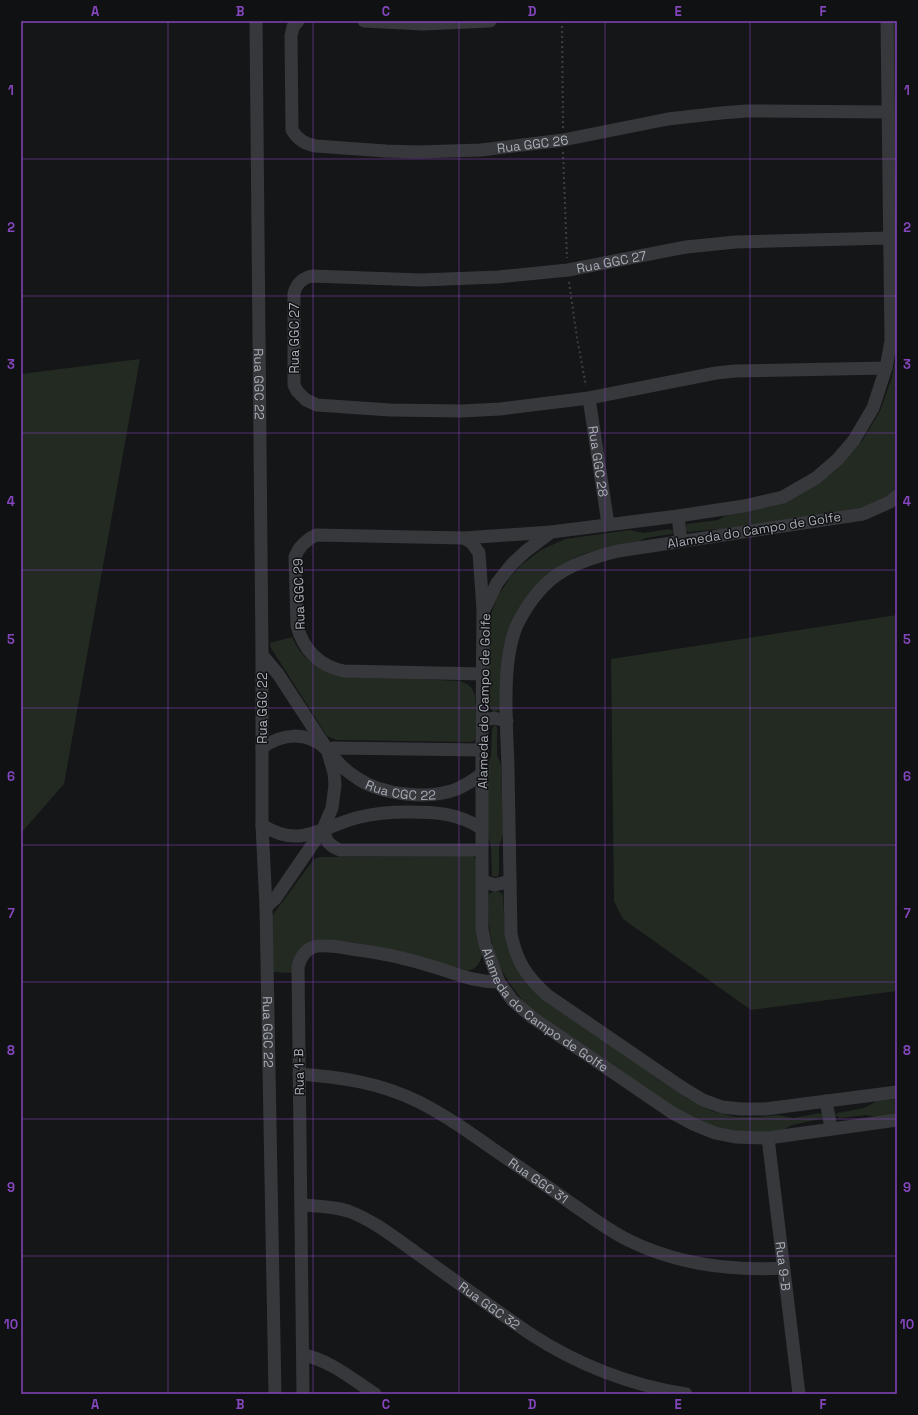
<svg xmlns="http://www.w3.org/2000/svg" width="918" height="1415" font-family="'Space Grotesk',sans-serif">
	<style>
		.green { fill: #222a22 }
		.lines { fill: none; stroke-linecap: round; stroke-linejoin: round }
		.path { stroke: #3d3f43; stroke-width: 2; stroke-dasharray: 2 3; stroke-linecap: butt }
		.minor { stroke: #37383c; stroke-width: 13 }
		.grid { fill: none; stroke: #8446bd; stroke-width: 1; stroke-opacity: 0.55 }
		.labels { text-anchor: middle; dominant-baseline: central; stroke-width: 3; stroke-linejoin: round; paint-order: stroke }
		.street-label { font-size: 13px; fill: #a8adb7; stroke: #101112 }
		.neatline { fill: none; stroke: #8446bd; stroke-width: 1.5 }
		.grid-label { font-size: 13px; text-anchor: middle; font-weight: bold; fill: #8446bd }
	</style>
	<rect width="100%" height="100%" fill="#151617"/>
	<g class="green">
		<path d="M 892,21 L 897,21 L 897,152 L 897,138 L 893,126 Z"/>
		<path d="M 897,214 L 897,488 L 890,495 L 865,507 L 727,530 L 716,529 L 689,532 L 684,529 L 687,524 L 718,520 L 725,516 L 772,506 L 839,466 L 862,441 L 880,411 L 892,377 L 895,360 L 894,225 Z"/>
		<path d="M 140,359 L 64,784 L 21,833 L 21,374 Z"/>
		<path d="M 669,529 L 674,532 L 672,534 L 646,538 L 632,544 L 586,553 L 574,558 L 532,591 L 500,710 L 494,712 L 488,707 L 488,623 L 497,597 L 512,575 L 521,565 L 541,550 L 565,539 L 630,530 L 644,533 Z"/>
		<path d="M 897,615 L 897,991 L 751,1010 L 623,919 L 614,901 L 611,659 Z"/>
		<path d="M 292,637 C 301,657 315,669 336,675 L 459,681 C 468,683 472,687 475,695 L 475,740 L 472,742 L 337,740 L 327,736 L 271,648 L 270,643 Z"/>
		<path d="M 495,724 L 497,728 L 497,755 L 501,765 L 503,835 L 499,846 L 499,874 L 497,877 L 492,876 L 491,846 L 488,837 L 488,766 L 491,755 L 492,729 Z"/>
		<path d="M 472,856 L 476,859 L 482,955 C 480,964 476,969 467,971 L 410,954 L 364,944 L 321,939 L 309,942 L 292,973 L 273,972 L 272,916 L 314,859 L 319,857 Z"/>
		<path d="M 494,891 L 500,892 L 503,895 L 505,932 L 547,1002 L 688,1099 L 712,1111 L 736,1117 L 758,1117 L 778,1115 L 793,1118 L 820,1113 L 824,1116 L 821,1119 L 792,1125 L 781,1131 L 764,1132 L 726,1131 L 687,1116 L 538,1015 C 500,982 485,944 489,894 Z"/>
		<path d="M 897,1099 L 897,1114 L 877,1117 L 866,1115 L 840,1118 L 835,1115 L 837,1113 L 864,1108 L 877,1101 Z"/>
	</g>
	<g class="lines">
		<g class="path">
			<path d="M 562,21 L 563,128"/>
			<path d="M 563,152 L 567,258"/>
			<path d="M 569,282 L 577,338 L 586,386"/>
		</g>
		<g class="minor">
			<path id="s1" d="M 256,21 L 262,655 L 262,825 L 266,907 L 275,1394"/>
			<path id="s2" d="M 298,21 L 293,27 L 291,36 L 292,130 C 298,140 305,144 316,146 L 386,151 L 418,152 L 481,150 L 563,140 L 668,119 L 721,113 L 747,111 L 888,112"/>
			<path d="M 364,21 L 423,24 L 490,21"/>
			<path id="s3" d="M 887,21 L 891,341 L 886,368 L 873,408 L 854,440 L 838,459 L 816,478 L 783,497 L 744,506 L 678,516 L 551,532 L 526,551 L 512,564 L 497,583 L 483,612 L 482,721 L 482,929 L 485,944 L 499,982 L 512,1000 L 533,1018 L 671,1112 L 693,1124 L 715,1133 L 735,1137 L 768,1138 L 897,1120"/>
			<path id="s4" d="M 886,368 L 735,371 L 716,373 L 589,398 L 500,409 L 462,411 L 390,410 L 317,405 L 306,400 L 297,391 L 294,385 L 294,293 C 297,283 302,278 312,276 L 421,280 L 498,277 L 568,270 L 686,247 L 736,242 L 889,238"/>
			<path id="s5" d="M 589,398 L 608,524"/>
			<path d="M 897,496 L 890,502 L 863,514 L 618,551 C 570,563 543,575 519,621 C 500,656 507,728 508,768 C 509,823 510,879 511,934 C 517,962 526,976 547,995 L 683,1088 L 703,1100 L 722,1107 L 741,1109 L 765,1109 L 897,1092"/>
			<path d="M 678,516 L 681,541"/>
			<path d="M 464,538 L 472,543 L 479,553 L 483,610"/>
			<path d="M 262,655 L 278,674 L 327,749 L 334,773 L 335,785 L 332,808 L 323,829 L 275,899 L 266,907"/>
			<path d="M 483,674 L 344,671 C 319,666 304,651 297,626 L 295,557 C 299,546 306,540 316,535 L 464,538 L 551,532"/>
			<path d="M 482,721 L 494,718 L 507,721"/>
			<path id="s6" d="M 262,748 C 282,733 307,731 326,749 C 330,752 332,756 336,760 C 342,767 349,773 357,778 C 382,795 429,800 457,789 C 466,785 475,779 483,773"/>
			<path d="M 327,749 L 334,748 L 482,750"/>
			<path d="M 262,825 C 301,850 322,826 360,817 C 376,813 392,812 408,812 C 436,812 457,813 481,828"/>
			<path d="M 323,829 C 327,842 328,845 340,850 L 481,850"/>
			<path d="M 483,881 L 495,885 L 510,881"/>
			<path id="s7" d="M 299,1074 C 341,1077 381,1083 419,1102 C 445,1115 469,1132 493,1149 C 519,1167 546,1185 572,1204 C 590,1216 608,1230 628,1240 C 676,1264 730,1271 783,1268"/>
			<path d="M 826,1101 L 831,1128"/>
			<path id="s8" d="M 768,1138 L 799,1394"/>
			<path id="s9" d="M 301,1205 C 317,1206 333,1206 348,1211 C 373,1220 395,1238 415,1252 C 453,1279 491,1307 529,1333 C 576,1364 630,1385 686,1394"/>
			<path d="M 303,1355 C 330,1360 352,1379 375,1394"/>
			<path d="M 303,1394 L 298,967 C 300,957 307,947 318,946 C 328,945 341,947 351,949 C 378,952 405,958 431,966 C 455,973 473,982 499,982"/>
		</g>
	</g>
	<path class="grid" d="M 168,21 L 168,1394M 313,21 L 313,1394M 459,21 L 459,1394M 605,21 L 605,1394M 750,21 L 750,1394M 21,159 L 897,159M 21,296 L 897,296M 21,433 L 897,433M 21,570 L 897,570M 21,708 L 897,708M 21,845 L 897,845M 21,982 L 897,982M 21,1119 L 897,1119M 21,1256 L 897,1256"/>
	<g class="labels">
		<g class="street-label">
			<text stroke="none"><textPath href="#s2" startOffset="358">Rua GGC 26</textPath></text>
			<text stroke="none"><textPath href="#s4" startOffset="1023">Rua GGC 27</textPath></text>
			<text transform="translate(294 338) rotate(-90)">Rua GGC 27</text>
			<text stroke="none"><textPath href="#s1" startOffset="363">Rua GGC 22</textPath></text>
			<text stroke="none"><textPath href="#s5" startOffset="64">Rua GGC 28</textPath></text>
			<text transform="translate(754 530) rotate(-9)">Alameda do Campo de Golfe</text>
			<text transform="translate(299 594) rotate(-92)">Rua GGC 29</text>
			<text transform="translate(484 701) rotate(-89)">Alameda do Campo de Golfe</text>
			<text transform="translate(262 708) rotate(-90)">Rua GGC 22</text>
			<text stroke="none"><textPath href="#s6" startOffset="159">Rua CGC 22</textPath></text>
			<text stroke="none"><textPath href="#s3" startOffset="1285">Alameda do Campo de Golfe</textPath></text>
			<text stroke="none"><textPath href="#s1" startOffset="1011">Rua GGC 22</textPath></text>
			<text transform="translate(299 1072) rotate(-91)">Rua 1-B</text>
			<text stroke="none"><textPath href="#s7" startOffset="267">Rua GGC 31</textPath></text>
			<text stroke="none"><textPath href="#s8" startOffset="129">Rua 9-B</textPath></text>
			<text stroke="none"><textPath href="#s9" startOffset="218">Rua GGC 32</textPath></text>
		</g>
	</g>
	<rect width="918" height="1415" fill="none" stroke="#101112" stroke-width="44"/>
	<rect x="22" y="22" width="874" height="1371" class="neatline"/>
	<g class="grid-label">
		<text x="95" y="16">A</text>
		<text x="240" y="16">B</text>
		<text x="386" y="16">C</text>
		<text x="532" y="16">D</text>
		<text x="678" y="16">E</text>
		<text x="823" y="16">F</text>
		<text x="11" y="95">1</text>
		<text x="907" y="95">1</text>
		<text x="11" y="232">2</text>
		<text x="907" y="232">2</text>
		<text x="11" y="369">3</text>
		<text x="907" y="369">3</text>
		<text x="11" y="506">4</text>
		<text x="907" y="506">4</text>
		<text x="11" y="644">5</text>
		<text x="907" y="644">5</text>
		<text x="11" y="781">6</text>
		<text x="907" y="781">6</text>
		<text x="11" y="918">7</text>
		<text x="907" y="918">7</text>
		<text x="11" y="1055">8</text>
		<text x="907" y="1055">8</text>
		<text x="11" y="1192">9</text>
		<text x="907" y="1192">9</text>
		<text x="11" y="1329">10</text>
		<text x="907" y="1329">10</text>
		<text x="95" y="1409">A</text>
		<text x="240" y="1409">B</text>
		<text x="386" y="1409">C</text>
		<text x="532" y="1409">D</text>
		<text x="678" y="1409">E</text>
		<text x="823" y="1409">F</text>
	</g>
</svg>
